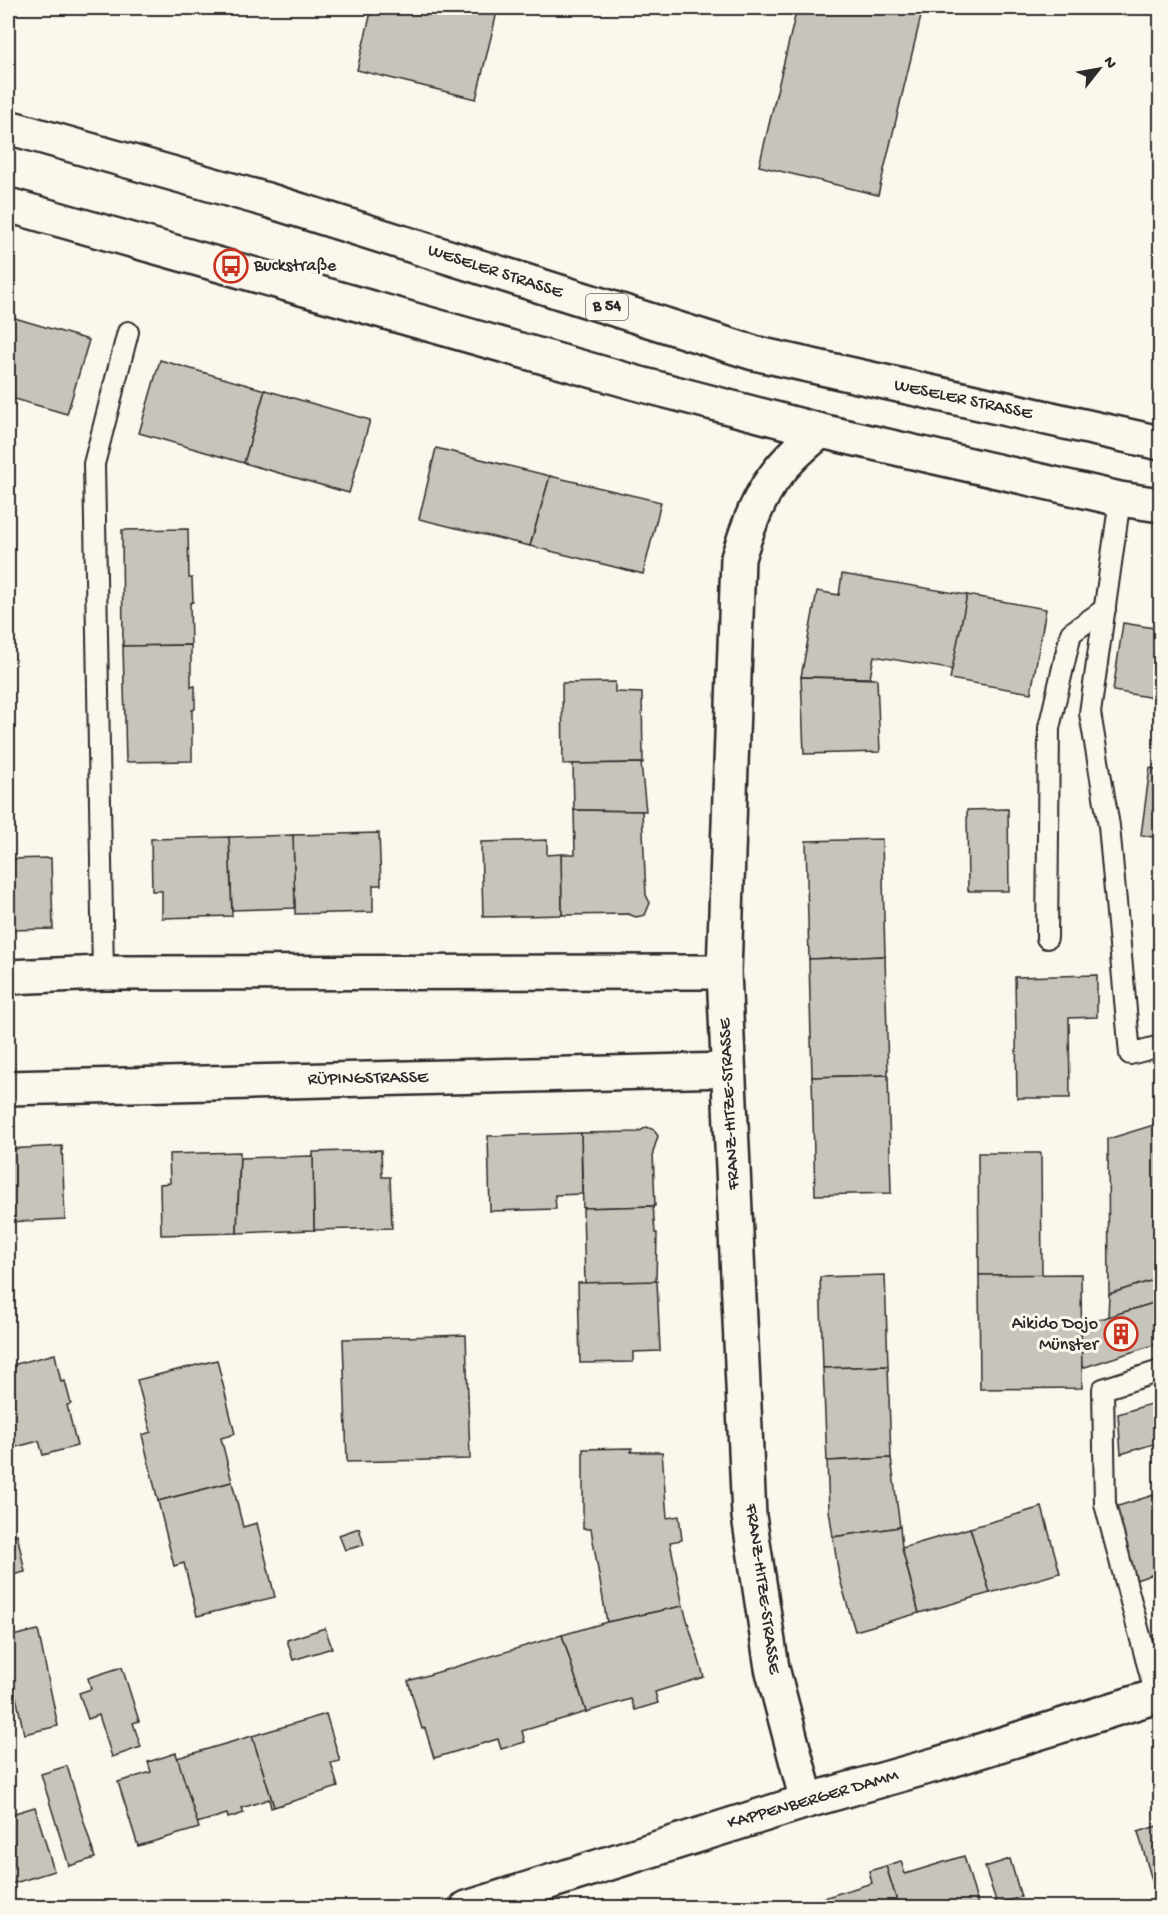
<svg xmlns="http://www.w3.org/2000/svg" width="1168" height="1915" font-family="'Gochi Hand',sans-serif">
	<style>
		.building { fill: #c7c4bc; stroke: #2b2b2b; stroke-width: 1.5 }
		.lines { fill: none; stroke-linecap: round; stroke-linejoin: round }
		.service-casing { stroke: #2b2b2b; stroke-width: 24 }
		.minor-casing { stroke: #2b2b2b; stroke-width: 38 }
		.secondary-casing { stroke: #2b2b2b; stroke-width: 38 }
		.primary-casing { stroke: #2b2b2b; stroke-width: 38 }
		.service { stroke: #fbf7ec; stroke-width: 20 }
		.minor { stroke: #fbf7ec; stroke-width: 33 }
		.secondary { stroke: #fbf7ec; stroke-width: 33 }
		.primary { stroke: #fbf7ec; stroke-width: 33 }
		.labels { text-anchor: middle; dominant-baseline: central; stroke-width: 6; stroke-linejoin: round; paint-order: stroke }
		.shield { fill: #fbf7ec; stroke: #696865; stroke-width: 1.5 }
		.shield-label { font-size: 16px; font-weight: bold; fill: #2b2b2b }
		.poi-label { font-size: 18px; fill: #2b2b2b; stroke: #fbf7ec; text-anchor: start }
		.street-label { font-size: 18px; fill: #2b2b2b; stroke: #fbf7ec }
	</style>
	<rect width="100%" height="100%" fill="#fbf7ec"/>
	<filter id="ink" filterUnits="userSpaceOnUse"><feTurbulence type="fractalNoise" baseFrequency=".0167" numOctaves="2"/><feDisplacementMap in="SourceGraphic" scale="12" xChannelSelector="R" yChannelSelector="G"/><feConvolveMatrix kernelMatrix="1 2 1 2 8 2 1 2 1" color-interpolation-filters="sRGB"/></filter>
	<g filter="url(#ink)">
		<g class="building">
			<path d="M 372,8 L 498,8 L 476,99 L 357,70 Z"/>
			<path d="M 797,8 L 923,8 L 878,195 L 759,166 Z"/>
			<path d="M 8,316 L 89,340 L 67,414 L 8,397 Z"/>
			<path d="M 160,360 L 265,390 L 244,463 L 139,433 Z"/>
			<path d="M 265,390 L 370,420 L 349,493 L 244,463 Z"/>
			<path d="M 436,448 L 550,476 L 530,546 L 419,519 Z"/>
			<path d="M 550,476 L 661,502 L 643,574 L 530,546 Z"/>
			<path d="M 188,529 L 189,578 L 192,578 L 193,602 L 190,603 L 191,645 L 123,646 L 122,530 Z"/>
			<path d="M 842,574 L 967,595 L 954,670 L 874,656 L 870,678 L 801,677 L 817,591 L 839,595 Z"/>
			<path d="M 967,595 L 1046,609 L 1031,693 L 950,679 Z"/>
			<path d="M 1123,623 L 1160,629 L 1160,699 L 1113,691 Z"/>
			<path d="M 191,645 L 191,687 L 195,686 L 195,709 L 192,710 L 192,761 L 126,762 L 123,646 Z"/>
			<path d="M 801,677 L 877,679 L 880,752 L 804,754 Z"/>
			<path d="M 8,682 L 12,757 L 8,758 Z"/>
			<path d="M 615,682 L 615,692 L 642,693 L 643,763 L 563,764 L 562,683 Z"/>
			<path d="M 641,763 L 646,811 L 574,810 L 573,764 Z"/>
			<path d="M 1150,768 L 1160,770 L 1160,838 L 1141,835 Z"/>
			<path d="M 1008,809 L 1009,891 L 968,891 L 967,810 Z"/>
			<path d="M 574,810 L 642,811 L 646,895 L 650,903 L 645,915 L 636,917 L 628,914 L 562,915 L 561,854 L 575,854 Z"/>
			<path d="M 379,833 L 381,885 L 373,885 L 373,912 L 295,914 L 293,835 Z"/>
			<path d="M 293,835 L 295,908 L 232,910 L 229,837 Z"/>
			<path d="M 229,837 L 232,916 L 162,918 L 162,891 L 152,891 L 151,839 Z"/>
			<path d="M 882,839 L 885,956 L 809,959 L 806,841 Z"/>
			<path d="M 547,840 L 547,855 L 561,854 L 562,915 L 483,917 L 481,842 Z"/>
			<path d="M 51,858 L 53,929 L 8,930 L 8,859 Z"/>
			<path d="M 885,956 L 888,1075 L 812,1077 L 809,959 Z"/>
			<path d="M 1097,975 L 1097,1017 L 1069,1018 L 1070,1098 L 1017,1098 L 1015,977 Z"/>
			<path d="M 888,1075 L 891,1193 L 815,1195 L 812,1077 Z"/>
			<path d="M 1160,1123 L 1160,1278 L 1109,1294 L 1108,1139 Z"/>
			<path d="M 647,1127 L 654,1130 L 658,1136 L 653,1152 L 655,1206 L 583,1208 L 581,1133 L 638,1132 Z"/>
			<path d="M 581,1133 L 582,1194 L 555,1195 L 556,1209 L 490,1211 L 488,1136 Z"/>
			<path d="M 62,1146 L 65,1219 L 8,1222 L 8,1149 Z"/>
			<path d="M 381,1150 L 382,1177 L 390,1177 L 392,1228 L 314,1230 L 313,1152 Z"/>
			<path d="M 240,1152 L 237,1233 L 161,1235 L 160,1184 L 170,1183 L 169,1154 Z"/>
			<path d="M 978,1153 L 1041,1153 L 1042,1275 L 979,1275 Z"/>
			<path d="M 313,1156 L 314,1230 L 237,1233 L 240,1158 Z"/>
			<path d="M 653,1206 L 655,1233 L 657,1233 L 656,1282 L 585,1283 L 583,1208 Z"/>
			<path d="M 1081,1274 L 1082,1388 L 980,1389 L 979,1275 Z"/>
			<path d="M 885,1275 L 888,1366 L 823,1368 L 820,1277 Z"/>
			<path d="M 1160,1278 L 1160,1301 L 1108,1317 L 1109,1294 Z"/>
			<path d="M 657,1281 L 660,1351 L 633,1352 L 633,1362 L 580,1363 L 578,1283 Z"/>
			<path d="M 1160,1301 L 1160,1343 L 1082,1368 L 1081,1325 Z"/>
			<path d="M 466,1335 L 470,1459 L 347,1462 L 343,1339 Z"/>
			<path d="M 55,1354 L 61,1382 L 65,1381 L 71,1404 L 67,1405 L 77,1446 L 43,1455 L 39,1441 L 8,1449 L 8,1366 Z"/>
			<path d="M 217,1360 L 235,1434 L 221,1438 L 232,1482 L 158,1501 L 142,1435 L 151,1432 L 137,1380 Z"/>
			<path d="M 888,1366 L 891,1458 L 827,1461 L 823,1368 Z"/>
			<path d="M 1160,1401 L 1160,1442 L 1121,1454 L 1118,1414 Z"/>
			<path d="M 632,1448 L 631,1452 L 662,1452 L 667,1518 L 679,1516 L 682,1540 L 670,1542 L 683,1606 L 607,1622 L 591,1529 L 583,1529 L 583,1449 Z"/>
			<path d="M 891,1458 L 900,1527 L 833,1537 L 829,1510 L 827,1461 Z"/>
			<path d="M 232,1482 L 243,1527 L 257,1523 L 275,1597 L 197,1616 L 184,1563 L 174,1566 L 158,1501 Z"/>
			<path d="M 1160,1493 L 1160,1572 L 1136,1580 L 1115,1507 Z"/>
			<path d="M 1042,1507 L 1060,1573 L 990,1593 L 970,1528 Z"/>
			<path d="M 900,1527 L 902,1548 L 919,1613 L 855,1631 L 839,1576 L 833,1537 Z"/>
			<path d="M 359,1528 L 364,1545 L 345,1550 L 339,1535 Z"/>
			<path d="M 970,1528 L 990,1593 L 919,1613 L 902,1548 Z"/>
			<path d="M 17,1534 L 25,1572 L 8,1576 L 8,1536 Z"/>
			<path d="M 683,1606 L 704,1677 L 655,1692 L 658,1703 L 635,1710 L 631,1699 L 586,1712 L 562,1635 L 607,1622 Z"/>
			<path d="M 325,1628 L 332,1648 L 293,1660 L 287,1640 Z"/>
			<path d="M 38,1630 L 58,1726 L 24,1734 L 8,1659 L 8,1637 Z"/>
			<path d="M 562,1635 L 586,1712 L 522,1731 L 525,1742 L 501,1749 L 498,1739 L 434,1758 L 425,1728 L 422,1729 L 408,1681 Z"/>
			<path d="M 122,1667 L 139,1721 L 133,1723 L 141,1747 L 112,1757 L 99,1715 L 88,1719 L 79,1693 L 91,1689 L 88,1678 Z"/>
			<path d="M 326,1714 L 340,1761 L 331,1763 L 338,1787 L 274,1807 L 252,1736 Z"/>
			<path d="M 252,1736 L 274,1807 L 271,1808 L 269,1799 L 242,1808 L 244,1813 L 228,1818 L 227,1814 L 197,1823 L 177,1758 Z"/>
			<path d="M 176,1753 L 199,1828 L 138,1846 L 118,1782 L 151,1772 L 148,1762 Z"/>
			<path d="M 67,1766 L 95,1858 L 69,1866 L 41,1774 Z"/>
			<path d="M 35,1807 L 54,1871 L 8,1885 L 8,1815 Z"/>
			<path d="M 1160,1825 L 1160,1908 L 1138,1832 Z"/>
			<path d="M 964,1856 L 979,1908 L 899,1908 L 886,1866 L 901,1861 L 905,1874 Z"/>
			<path d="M 1010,1859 L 1021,1897 L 997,1904 L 985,1867 Z"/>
			<path d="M 886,1866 L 899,1908 L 819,1908 L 817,1900 L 872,1883 L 869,1871 Z"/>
		</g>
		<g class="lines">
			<defs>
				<g id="service">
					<path d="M 1120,499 L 1090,713 L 1109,826 L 1130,1054 L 1160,1046"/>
					<path d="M 1047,938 L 1049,728 L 1071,633 L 1105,609"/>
					<path d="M 103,973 L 94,464 L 128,332"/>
					<path d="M 1156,1696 L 1105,1504 L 1103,1389 L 1160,1371"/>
				</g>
				<g id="minor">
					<path d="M 8,977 L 103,973 L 724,972"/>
					<path d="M 8,1088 L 728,1070"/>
					<path d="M 807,1801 L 772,1668 L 749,1516 L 724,972 L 738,558 C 757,498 770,471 821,431"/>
				</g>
				<path id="secondary" d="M 467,1908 L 807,1801 L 938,1764 L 1160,1695"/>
				<g id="primary">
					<path d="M 8,127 L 267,200 L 754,353 L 1160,443"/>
					<path d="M 8,205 L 640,384 L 821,431 L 1120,499 L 1160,505"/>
				</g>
			</defs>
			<use href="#service" class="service-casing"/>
			<use href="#minor" class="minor-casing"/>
			<use href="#secondary" class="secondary-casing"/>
			<use href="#primary" class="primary-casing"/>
			<use href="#service" class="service"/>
			<use href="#minor" class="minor"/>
			<use href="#secondary" class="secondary"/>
			<use href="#primary" class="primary"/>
		</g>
	</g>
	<defs>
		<symbol id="bus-ring" viewBox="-11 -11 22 22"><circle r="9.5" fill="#fbf7ec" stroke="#c8321e" stroke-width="1.5"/><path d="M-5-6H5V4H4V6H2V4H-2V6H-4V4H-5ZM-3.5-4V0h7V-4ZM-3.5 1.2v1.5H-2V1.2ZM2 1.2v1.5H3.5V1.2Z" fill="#c8321e"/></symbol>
		<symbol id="building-ring" viewBox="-11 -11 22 22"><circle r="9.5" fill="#fbf7ec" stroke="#c8321e" stroke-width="1.5"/><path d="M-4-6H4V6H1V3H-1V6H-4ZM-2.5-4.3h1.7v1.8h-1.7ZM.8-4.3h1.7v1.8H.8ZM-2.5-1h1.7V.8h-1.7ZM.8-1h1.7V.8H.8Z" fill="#c8321e"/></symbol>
	</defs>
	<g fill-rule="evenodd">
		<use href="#bus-ring" x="212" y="247" width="38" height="38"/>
		<use href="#building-ring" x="1102" y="1315" width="38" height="38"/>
	</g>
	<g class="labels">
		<rect class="shield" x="586" y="294" width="42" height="26" rx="4.5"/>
		<g class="shield-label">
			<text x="607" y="307">B 54</text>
		</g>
		<g class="poi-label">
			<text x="254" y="266">Buckstraße</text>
			<text x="1098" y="1324" text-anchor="end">Aikido Dojo<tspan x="1098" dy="21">Münster</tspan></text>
		</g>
		<g class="street-label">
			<text transform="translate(495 272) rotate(18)">WESELER STRASSE</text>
			<text transform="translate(963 400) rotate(12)">WESELER STRASSE</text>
			<text transform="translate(368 1079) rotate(-1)">RÜPINGSTRASSE</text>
			<text transform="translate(730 1104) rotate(-93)">FRANZ-HITZE-STRASSE</text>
			<text transform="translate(762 1589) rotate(82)">FRANZ-HITZE-STRASSE</text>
			<text transform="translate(813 1800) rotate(-16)">KAPPENBERGER DAMM</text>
		</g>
	</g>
	<rect width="1168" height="1915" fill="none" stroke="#fbf7ec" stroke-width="30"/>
	<rect x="15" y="15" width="1138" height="1885" fill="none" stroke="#2b2b2b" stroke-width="2" filter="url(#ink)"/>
	<g transform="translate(1099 69) rotate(59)" stroke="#fbf7ec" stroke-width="4.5" paint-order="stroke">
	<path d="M0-4.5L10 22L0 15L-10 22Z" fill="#2b2b2b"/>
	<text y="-9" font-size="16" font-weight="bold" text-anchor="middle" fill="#2b2b2b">N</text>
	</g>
</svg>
